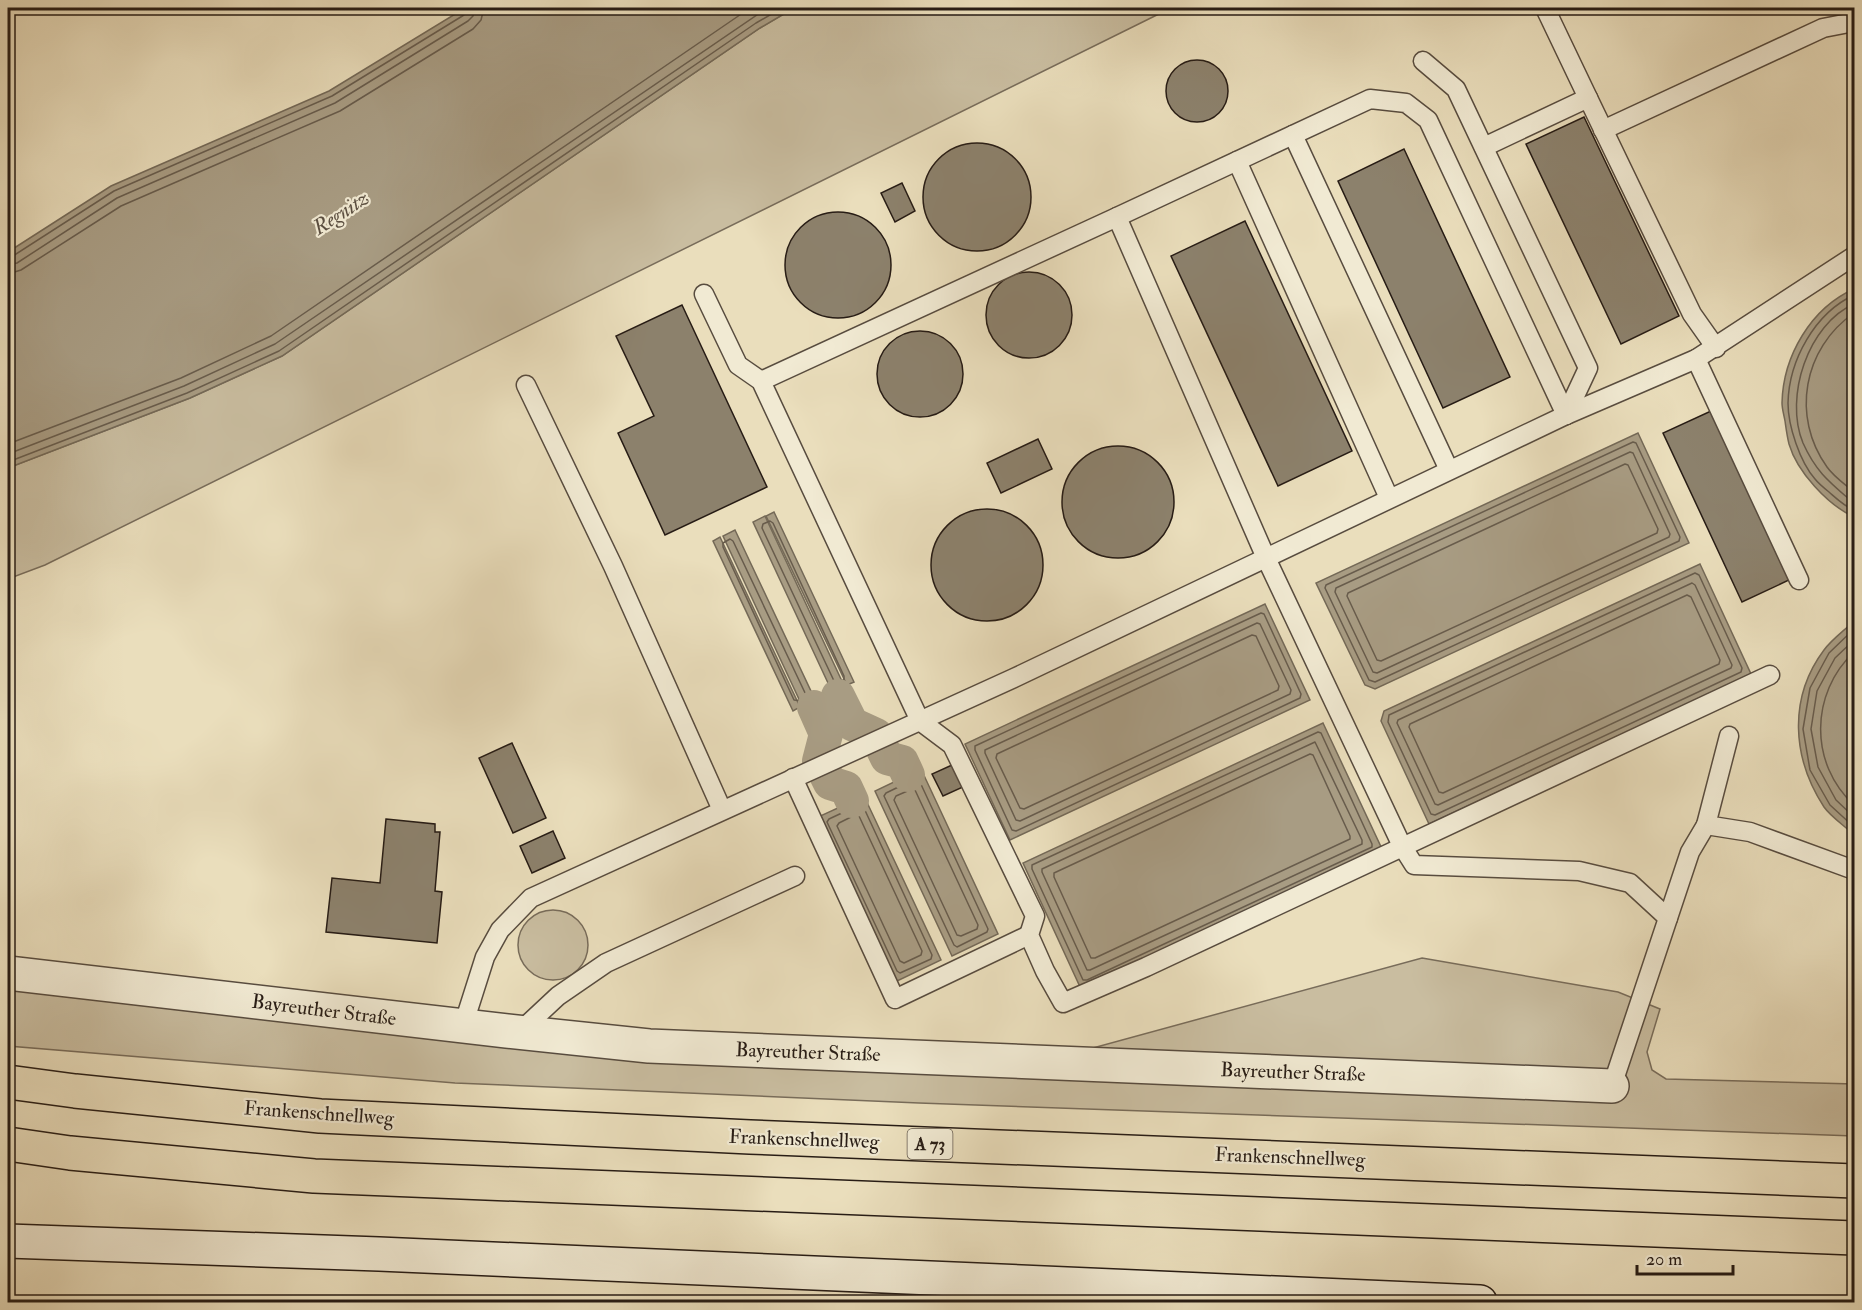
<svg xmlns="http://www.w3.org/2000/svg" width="1862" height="1310" font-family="'IM FELL Double Pica',serif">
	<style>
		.green { fill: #c9bda0; stroke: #786c5a; stroke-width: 1.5 }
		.water { fill: #a89c83; stroke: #746957; stroke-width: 1.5 }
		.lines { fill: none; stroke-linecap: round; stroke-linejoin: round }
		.shore { stroke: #685c4c; stroke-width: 1.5 }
		.canal { stroke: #a89c83; stroke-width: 34 }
		.building { fill: #8c816c; stroke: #271c15; stroke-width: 1.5 }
		.service-casing { stroke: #584c3f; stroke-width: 21 }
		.minor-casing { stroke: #584c3f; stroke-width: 36 }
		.secondary-casing { stroke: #271c15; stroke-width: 36 }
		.motorway-casing { stroke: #271c15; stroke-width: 36 }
		.service { stroke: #f1ead3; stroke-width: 18 }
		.minor { stroke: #f1ead3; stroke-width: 33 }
		.secondary { stroke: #f1ead3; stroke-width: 33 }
		.motorway { stroke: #eadebc; stroke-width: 33 }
		.labels { text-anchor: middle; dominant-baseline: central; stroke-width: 4.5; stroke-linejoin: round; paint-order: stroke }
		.shield { fill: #f1ead3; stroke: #645a4e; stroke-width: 1.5 }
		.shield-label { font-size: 18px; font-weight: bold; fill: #271c15 }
		.street-label { font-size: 20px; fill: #271c15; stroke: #f1ead3 }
		.water-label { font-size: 21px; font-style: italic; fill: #5b4f41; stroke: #f1ead3 }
	</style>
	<rect width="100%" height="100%" fill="#eadebc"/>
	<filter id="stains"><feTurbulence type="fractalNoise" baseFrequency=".00333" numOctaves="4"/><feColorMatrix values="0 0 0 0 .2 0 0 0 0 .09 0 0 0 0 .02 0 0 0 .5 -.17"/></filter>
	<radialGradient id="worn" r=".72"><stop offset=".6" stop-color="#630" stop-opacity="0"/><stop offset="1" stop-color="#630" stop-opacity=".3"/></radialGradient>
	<g class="green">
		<path d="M 794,8 L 1171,8 L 45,565 L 8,579 L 8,468 L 190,398 L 282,356 L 760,28 Z"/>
		<circle cx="553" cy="945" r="35"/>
		<path d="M 1422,958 L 1618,992 L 1660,1009 L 1647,1052 L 1652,1070 L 1666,1079 L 1854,1084 L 1854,1136 L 919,1103 L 455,1083 L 8,1046 L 8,962 L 604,1031 L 1060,1057 Z"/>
	</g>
	<g class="water">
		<path d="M 465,8 L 794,8 L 760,28 L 282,356 L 190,398 L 8,468 L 8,252 L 111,186 L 329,91 Z"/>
		<path d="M 1854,289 L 1854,517 C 1828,505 1797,472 1789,444 C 1787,436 1786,428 1785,421 C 1784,415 1782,409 1782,403 C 1783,356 1811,308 1854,289 Z"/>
		<path d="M 1638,433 L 1689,543 L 1375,689 L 1365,685 L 1316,583 Z"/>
		<path d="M 774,512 L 854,682 L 847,685 L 766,516 Z"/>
		<path d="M 765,516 L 847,692 L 835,698 L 753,522 Z"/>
		<path d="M 735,530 L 818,706 L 805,712 L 723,536 Z"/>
		<path d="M 720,537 L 800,707 L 793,711 L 713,541 Z"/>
		<path d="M 1700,564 L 1751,674 L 1429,824 L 1381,721 L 1384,711 Z"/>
		<path d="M 1265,604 L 1310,700 L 1010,840 L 965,744 Z"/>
		<path d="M 1854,621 L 1854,835 C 1845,826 1831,817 1824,807 C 1792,758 1788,698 1824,650 C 1832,639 1845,630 1854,621 Z"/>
		<path d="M 1323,723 L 1382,849 L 1081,989 L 1023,863 Z"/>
		<path d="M 921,769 L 998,934 L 952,956 L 875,791 Z"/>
		<path d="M 864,796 L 941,960 L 895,982 L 818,817 Z"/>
	</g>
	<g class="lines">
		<g class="shore">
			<path d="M 8,257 L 13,256 L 114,191 L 332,96 L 464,15 L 467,8"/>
			<path d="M 8,265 L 17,263 L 117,198 L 335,103 L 468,21 L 473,16 L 475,8"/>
			<path d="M 8,274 L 21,270 L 121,206 L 340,111 L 473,29 L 481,20 L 484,8"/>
			<path d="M 1854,295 C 1815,313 1789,360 1788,403 C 1788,426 1800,462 1815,479 C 1819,484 1824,488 1829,492 C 1837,499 1844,506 1854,510"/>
			<path d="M 1854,304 C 1808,324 1784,397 1803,443 C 1815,470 1828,481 1849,499 L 1854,502"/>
			<path d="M 1854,313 C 1803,348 1791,417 1827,467 C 1834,477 1846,485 1854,492"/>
			<path d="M 1633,442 L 1636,443 L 1680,537 L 1679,541 L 1375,682 L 1369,680 L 1325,588 L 1326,585 Z"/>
			<path d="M 8,444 L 181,378 L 271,336 L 750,8"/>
			<path d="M 1630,452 L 1633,453 L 1670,534 L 1669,537 L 1377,673 L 1373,672 L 1335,592 L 1336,588 Z"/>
			<path d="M 8,454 L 184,386 L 275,344 L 767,8"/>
			<path d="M 8,462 L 187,393 L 279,351 L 756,23 L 782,8"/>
			<path d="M 1625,464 L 1628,465 L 1658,529 L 1657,533 L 1381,661 L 1377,660 L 1347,596 L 1348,593 Z"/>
			<path d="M 770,521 L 773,523 L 844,676 L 844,679 L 839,684 L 835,683 L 762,528 L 763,524 Z"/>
			<path d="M 730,539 L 733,541 L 807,697 L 805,701 L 794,700 L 723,547 L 723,543 Z"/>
			<path d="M 1695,573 L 1699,575 L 1742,668 L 1741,672 L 1435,815 L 1431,814 L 1388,722 L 1389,715 Z"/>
			<path d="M 1692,583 L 1695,585 L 1732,665 L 1731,668 L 1438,805 L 1435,804 L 1397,723 L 1398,720 Z"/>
			<path d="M 1687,595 L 1691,597 L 1720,660 L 1719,664 L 1443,793 L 1439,792 L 1409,727 L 1410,724 Z"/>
			<path d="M 1261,613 L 1264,614 L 1301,694 L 1300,698 L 1016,831 L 1012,830 L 975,750 L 975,746 Z"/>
			<path d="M 1257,623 L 1260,624 L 1291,690 L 1290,694 L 1020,821 L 1016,820 L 985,753 L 985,750 Z"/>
			<path d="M 1854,629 L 1829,653 L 1810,688 L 1803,729 L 1810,770 L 1830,805 L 1854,827"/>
			<path d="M 1252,635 L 1256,636 L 1279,686 L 1278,690 L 1024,809 L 1020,808 L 996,758 L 997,754 Z"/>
			<path d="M 1854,640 L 1835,658 L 1817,691 L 1811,729 L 1818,767 L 1836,800 L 1854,817"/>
			<path d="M 1854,652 C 1810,693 1809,764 1854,805"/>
			<path d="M 1318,732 L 1321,733 L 1372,844 L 1372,847 L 1087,980 L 1083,980 L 1032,869 L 1032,865 Z"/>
			<path d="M 1315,742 L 1362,840 L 1362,844 L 1090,970 L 1087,970 L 1042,872 L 1042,869 Z"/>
			<path d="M 1310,754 L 1313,755 L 1350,836 L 1350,839 L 1095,958 L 1091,958 L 1054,877 L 1054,873 Z"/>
			<path d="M 915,779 L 919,780 L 988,929 L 987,932 L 957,947 L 954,945 L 884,796 L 886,793 Z"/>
			<path d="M 912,789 L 915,790 L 978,925 L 977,929 L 961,936 L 957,935 L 894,800 L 896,796 Z"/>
			<path d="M 859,805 L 863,806 L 932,955 L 931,959 L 900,973 L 897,971 L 827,822 L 829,819 Z"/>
			<path d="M 855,815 L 859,816 L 922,951 L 921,955 L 904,963 L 900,961 L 837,826 L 839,823 Z"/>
		</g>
		<g class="canal">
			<path d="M 838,696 L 852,724 L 876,735 L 887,758 L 902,762 L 908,775"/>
			<path d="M 814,707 L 826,734 L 819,761 L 830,783 L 846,788 L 852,801"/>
		</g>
	</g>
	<g class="building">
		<circle cx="1197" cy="91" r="31"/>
		<path d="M 1584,117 L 1679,316 L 1621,344 L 1526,144 Z"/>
		<circle cx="977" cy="197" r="54"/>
		<path d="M 1404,149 L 1510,377 L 1443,408 L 1338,181 Z"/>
		<path d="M 902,183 L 915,211 L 895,222 L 881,193 Z"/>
		<circle cx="838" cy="265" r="53"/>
		<path d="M 1245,221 L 1352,451 L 1278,486 L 1171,256 Z"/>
		<circle cx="1029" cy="315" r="43"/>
		<path d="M 682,305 L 767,487 L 665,535 L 618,433 L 654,416 L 616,336 Z"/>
		<circle cx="920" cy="374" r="43"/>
		<path d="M 1711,411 L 1789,580 L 1742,602 L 1663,433 Z"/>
		<path d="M 1038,439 L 1052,469 L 1001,493 L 987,463 Z"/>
		<circle cx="1118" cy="502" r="56"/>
		<circle cx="987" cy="565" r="56"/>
		<path d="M 512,743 L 546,818 L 513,833 L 479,758 Z"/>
		<path d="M 952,765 L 963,787 L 943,796 L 932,774 Z"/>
		<path d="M 386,819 L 435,824 L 435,832 L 440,832 L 435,891 L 442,892 L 437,943 L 326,932 L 332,878 L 380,883 Z"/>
		<path d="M 553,831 L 565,858 L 532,873 L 520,846 Z"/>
	</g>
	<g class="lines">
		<defs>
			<g id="service">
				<path d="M 1545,8 L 1588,98"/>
				<path d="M 1423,61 L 1456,89 L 1588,368 L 1566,415"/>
				<path d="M 1603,130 L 1823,28 L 1854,22"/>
				<path d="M 1293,135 L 1449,470"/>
				<path d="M 1484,147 L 1588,98 L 1692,314 L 1716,348"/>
				<path d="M 1237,161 L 1389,498"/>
				<path d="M 1117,217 L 1370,99 L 1406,103 L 1428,120 L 1566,415"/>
				<path d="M 704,294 L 738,365 L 761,381 L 920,721 L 952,745 L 1035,916 L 1029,935 L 1045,971 L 1063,1003 L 1146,967 L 1770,675"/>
				<path d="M 1696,359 L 1799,580"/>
				<path d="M 761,381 L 1117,217 L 1266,558 L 1402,846 L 1414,865 L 1579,871 L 1630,883 L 1668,918"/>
				<path d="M 526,385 L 613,566 L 722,810"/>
				<path d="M 1729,736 L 1706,825 L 1750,832 L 1854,870"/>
				<path d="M 793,778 L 895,999 L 1029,935"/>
				<path d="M 463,1026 L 485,957 L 500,930 L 531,898 L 1014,678 L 1566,415 L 1696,359 L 1854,256"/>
				<path d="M 524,1033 L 528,1024 L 558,996 L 606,963 L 795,876"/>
				<path d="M 1612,1086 L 1690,852 L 1706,825"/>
			</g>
			<path id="minor" d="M 8,973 L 507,1031 L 649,1046 L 1612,1086"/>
			<path id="secondary" d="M 8,1241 L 379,1254 L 1480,1302"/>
			<g id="motorway">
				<path d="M 8,1082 L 75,1091 L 320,1116 L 750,1137 L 1854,1181"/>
				<path d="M 8,1144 L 70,1153 L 314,1176 L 1854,1238"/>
			</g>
		</defs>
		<use href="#service" class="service-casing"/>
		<use href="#minor" class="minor-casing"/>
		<use href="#secondary" class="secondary-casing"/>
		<use href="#motorway" class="motorway-casing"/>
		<use href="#service" class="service"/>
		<use href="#minor" class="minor"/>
		<use href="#secondary" class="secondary"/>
		<use href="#motorway" class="motorway"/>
	</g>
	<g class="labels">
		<rect class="shield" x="907.5" y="1129" width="45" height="30" rx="4.5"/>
		<g class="shield-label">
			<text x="930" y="1144">A 73</text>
		</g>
		<g class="street-label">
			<text transform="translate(324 1010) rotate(7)">Bayreuther Straße</text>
			<text transform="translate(808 1052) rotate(2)">Bayreuther Straße</text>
			<text transform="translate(1293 1072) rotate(2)">Bayreuther Straße</text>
			<text transform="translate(319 1113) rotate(4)">Frankenschnellweg</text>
			<text transform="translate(804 1139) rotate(2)">Frankenschnellweg</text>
			<text transform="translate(1290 1157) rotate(2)">Frankenschnellweg</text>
		</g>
		<g class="water-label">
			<text transform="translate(341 213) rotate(-33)">Regnitz</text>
		</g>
	</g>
	<rect width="1862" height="1310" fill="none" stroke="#eadebc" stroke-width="30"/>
	<rect x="9" y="9" width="1844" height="1292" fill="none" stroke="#271c15" stroke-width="3"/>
	<rect x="15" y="15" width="1832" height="1280" fill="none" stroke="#271c15" stroke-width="1.5"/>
	<path d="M1637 1265v9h96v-9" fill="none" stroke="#271c15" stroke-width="3"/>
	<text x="1646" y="1265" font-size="18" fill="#271c15" stroke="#f1ead3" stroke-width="4.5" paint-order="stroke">20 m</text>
	<rect width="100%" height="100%" filter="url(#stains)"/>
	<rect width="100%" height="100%" fill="url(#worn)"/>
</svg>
